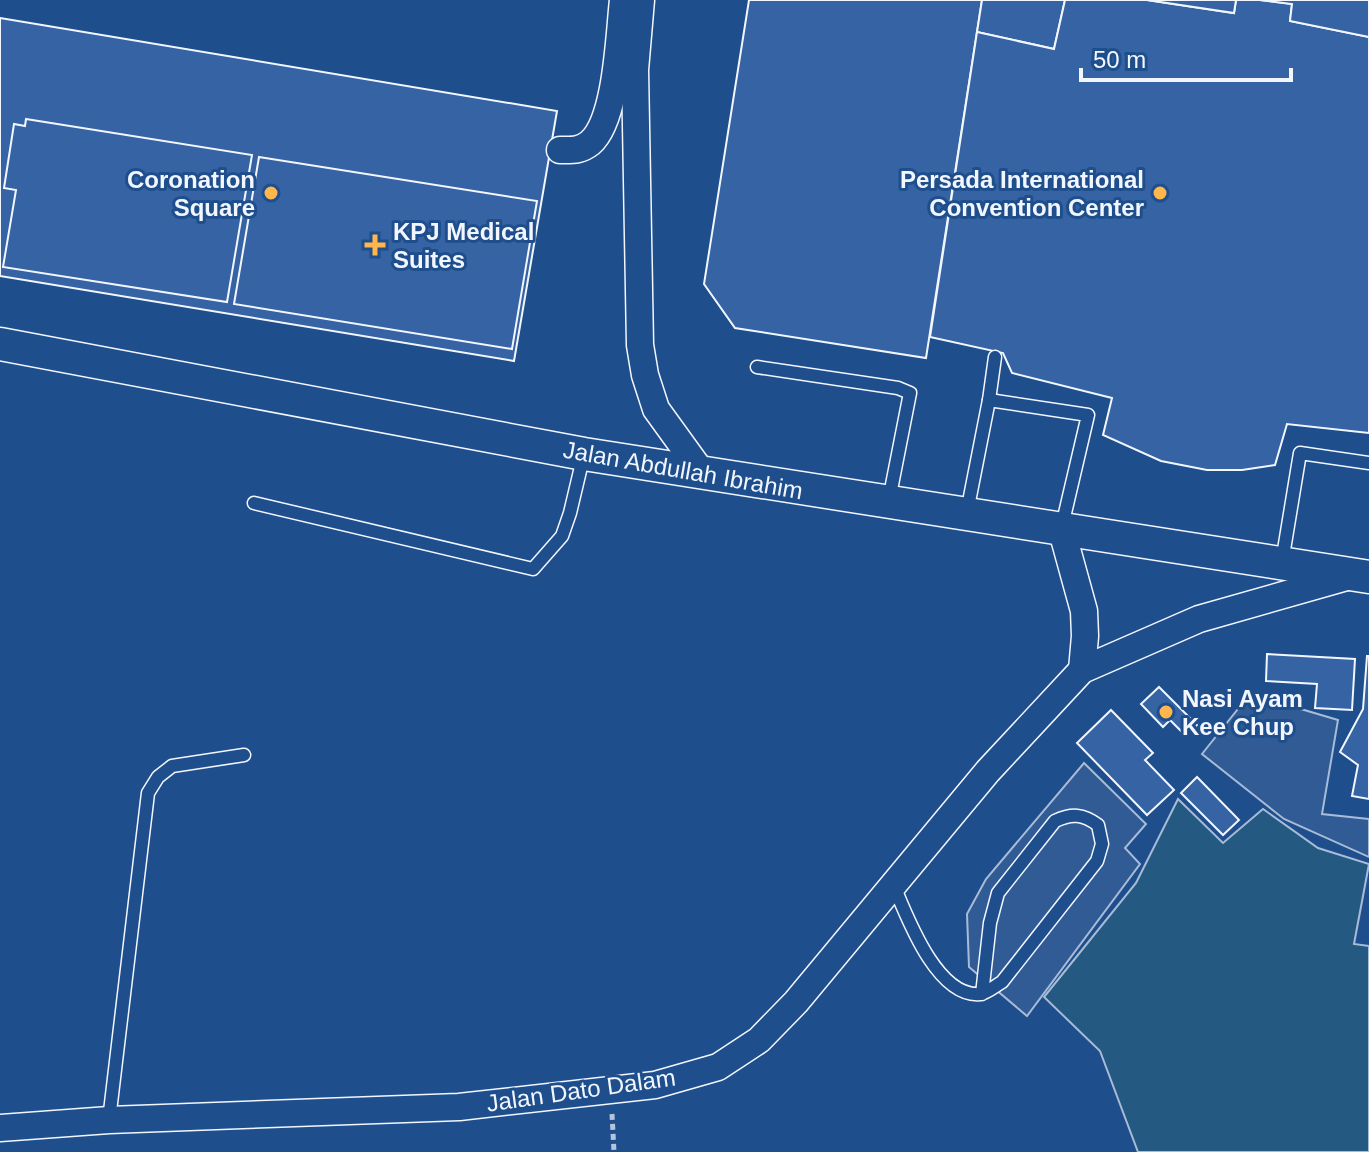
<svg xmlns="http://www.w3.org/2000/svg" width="1369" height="1152" font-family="Helvetica,sans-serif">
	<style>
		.green { fill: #245a82; stroke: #a8bbd7; stroke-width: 2 }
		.parking { fill: #305b95; stroke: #a8bbd7; stroke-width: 2 }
		.building { fill: #3563a3; stroke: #f2f6ff; stroke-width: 2 }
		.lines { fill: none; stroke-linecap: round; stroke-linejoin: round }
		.service-casing { stroke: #f2f6ff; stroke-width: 15 }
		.minor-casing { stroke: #f2f6ff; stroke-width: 29 }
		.tertiary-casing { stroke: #f2f6ff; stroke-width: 35 }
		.path { stroke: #b3c4dc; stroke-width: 5; stroke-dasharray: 6 4; stroke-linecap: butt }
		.service { stroke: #1f4e8c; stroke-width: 12 }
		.minor { stroke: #1f4e8c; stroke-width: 26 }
		.tertiary { stroke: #1f4e8c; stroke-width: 32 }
		.poi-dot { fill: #ffb74d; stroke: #1f4e8c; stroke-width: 3 }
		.labels { text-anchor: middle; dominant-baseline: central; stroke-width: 6; stroke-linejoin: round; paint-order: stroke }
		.poi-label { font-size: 24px; font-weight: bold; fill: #f2f6ff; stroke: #1f4e8c; text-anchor: end }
		.street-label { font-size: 24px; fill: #f2f6ff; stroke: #1f4e8c }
	</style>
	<rect width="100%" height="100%" fill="#1f4e8c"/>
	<path class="green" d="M 1178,799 L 1223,843 L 1263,809 L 1318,848 L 1369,864 L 1354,944 L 1369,946 L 1369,1152 L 1138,1152 L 1100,1051 L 1044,997 L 1136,883 Z"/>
	<g class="parking">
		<path d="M 1250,694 L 1338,720 L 1322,814 L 1369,819 L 1369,857 L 1284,819 L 1202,754 Z"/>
		<path d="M 1084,763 L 1146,824 L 1125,848 L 1140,864 L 1027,1016 L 969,967 L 967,914 L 986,879 Z"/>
	</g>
	<g class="building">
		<path d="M 749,0 L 982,0 L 926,358 L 735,328 L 704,284 Z"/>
		<path d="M 982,0 L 1065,0 L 1054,49 L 977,32 Z"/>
		<path d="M 1065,0 L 1147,0 L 1234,13 L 1236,0 L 1260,0 L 1292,4 L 1290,21 L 1369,37 L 1369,433 L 1287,424 L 1275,465 L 1242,470 L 1207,470 L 1161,461 L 1103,435 L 1112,398 L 1012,373 L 1003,353 L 930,337 L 977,32 L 1054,49 Z"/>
		<path d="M 1147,0 L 1236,0 L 1234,13 Z"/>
		<path d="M 1260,0 L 1369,0 L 1369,37 L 1290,21 L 1292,4 Z"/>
		<path d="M 0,18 L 557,111 L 514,361 L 0,276 Z"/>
		<path d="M 26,119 L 252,155 L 227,302 L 3,267 L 16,190 L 4,188 L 14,124 L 25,126 Z"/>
		<path d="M 259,157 L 537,201 L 512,349 L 234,304 Z"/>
		<path d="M 1267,654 L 1355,659 L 1352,710 L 1315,708 L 1317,684 L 1266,681 Z"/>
		<path d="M 1367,656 L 1369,656 L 1369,799 L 1352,796 L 1358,765 L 1340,752 L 1363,709 Z"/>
		<path d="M 1159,687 L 1197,725 L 1186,736 L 1170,720 L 1163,727 L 1141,704 Z"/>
		<path d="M 1111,710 L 1153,753 L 1145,760 L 1174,790 L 1147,815 L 1077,743 Z"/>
		<path d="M 1197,777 L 1239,820 L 1223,835 L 1181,793 Z"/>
	</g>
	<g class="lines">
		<defs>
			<g id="service">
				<path d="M 757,367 L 898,388 L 910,393 L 889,500"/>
				<path d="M 989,400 L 995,357"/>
				<path d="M 254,503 L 533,569 L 562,536 L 570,513 L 584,454"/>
				<path d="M 967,512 L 989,400 L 1088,415 L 1062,526"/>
				<path d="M 1282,562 L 1300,453 L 1369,463"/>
				<path d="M 894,886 C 907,917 937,998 980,994 C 987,993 995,986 1002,982 L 1097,861 L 1102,844 L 1098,825 C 1083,814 1072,813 1055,821 L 998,893 L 990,923 L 982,994"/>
				<path d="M 109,1120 L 148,793 L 158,777 L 172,766 L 244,755"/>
			</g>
			<g id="minor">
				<path d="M 641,0 L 635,70 L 640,345 L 645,375 L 656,409 L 703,474"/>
				<path d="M 560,150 C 572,150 580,151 590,143 C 617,120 619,35 623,0"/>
				<path d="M 1062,531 L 1084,611 L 1085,636 L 1082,670"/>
				<path d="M 0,1128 L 109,1120 L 459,1107 L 655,1085 L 718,1067 L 759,1040 L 796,1002 L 988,771 L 1082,670 L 1199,619 L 1350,576"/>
			</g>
			<path id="tertiary" d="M 0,344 L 584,454 L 1369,577"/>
		</defs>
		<use href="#service" class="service-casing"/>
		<use href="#minor" class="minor-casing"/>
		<use href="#tertiary" class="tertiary-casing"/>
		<path class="path" d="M 612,1114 L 614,1152"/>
		<use href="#service" class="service"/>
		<use href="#minor" class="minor"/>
		<use href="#tertiary" class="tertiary"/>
	</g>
	<g class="poi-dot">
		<circle cx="271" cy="193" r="8"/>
		<circle cx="1160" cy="193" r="8"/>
		<path d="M371 233h8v8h8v8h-8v8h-8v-8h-8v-8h8z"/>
		<circle cx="1166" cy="712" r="8"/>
	</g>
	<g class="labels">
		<g class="poi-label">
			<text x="255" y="179">Coronation<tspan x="255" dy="28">Square</tspan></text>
			<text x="1144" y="179">Persada International<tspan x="1144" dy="28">Convention Center</tspan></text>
			<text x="393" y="231" text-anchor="start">KPJ Medical<tspan x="393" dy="28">Suites</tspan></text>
			<text x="1182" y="698" text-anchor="start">Nasi Ayam<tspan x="1182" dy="28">Kee Chup</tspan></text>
		</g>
		<g class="street-label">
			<text transform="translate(683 470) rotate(10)">Jalan Abdullah Ibrahim</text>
			<text transform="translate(581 1090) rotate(-8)">Jalan Dato Dalam</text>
		</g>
	</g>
	<path d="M1081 68v12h210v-12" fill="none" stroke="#f2f6ff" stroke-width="4"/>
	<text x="1093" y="68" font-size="24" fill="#f2f6ff" stroke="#1f4e8c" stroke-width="6" paint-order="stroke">50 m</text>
</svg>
